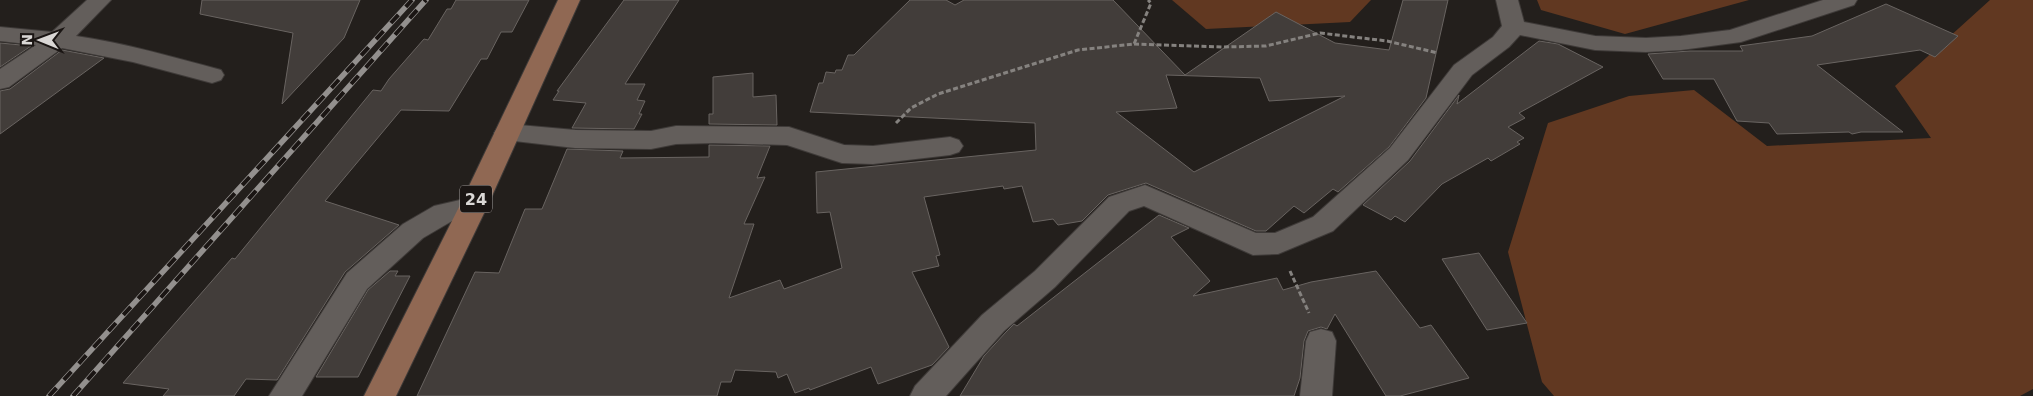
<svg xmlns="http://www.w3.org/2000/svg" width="2033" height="396" font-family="'DejaVu Sans',sans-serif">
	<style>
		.green { fill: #613821 }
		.building { fill: #423d3a; stroke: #696461; fill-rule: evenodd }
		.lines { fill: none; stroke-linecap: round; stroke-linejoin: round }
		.minor-casing { stroke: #3e3a38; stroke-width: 2 }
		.major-casing { stroke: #3e3a38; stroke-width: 2 }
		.path { stroke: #85827f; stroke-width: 3; stroke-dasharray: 5 2.5; stroke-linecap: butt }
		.minor { fill: #635e5b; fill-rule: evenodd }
		.major { fill: #906853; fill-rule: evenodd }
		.rail-casing { stroke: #93908e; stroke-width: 5.5 }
		.rail { stroke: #1a1513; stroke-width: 4; stroke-dasharray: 11; stroke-linecap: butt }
		.labels { text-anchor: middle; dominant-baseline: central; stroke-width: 5; stroke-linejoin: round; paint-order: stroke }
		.shield { fill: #1a1513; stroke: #a09d9b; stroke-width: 1 }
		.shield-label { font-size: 16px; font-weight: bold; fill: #dad7d5 }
	</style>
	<rect width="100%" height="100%" fill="#231f1c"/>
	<g class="green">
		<path d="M 1172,0 L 1371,0 L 1350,22 L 1206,29 Z"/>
		<path d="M 1537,0 L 1749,0 L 1625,34 L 1541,10 Z"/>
		<path d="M 1990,0 L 2033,0 L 2033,389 L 2020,396 L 1554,396 L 1542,382 L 1508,252 L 1548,123 L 1629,96 L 1694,90 L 1767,146 L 1931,138 L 1895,86 Z"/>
	</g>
	<g class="building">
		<path d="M 202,0 L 360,0 L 344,38 L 282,104 L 293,33 L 200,14 Z"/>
		<path d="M 456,0 L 529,0 L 512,32 L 501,32 L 487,59 L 481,59 L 449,111 L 401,110 L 325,201 L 399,225 L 345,272 L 277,380 L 246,379 L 234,396 L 163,396 L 169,389 L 123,383 L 232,258 L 235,259 L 373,90 L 381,91 L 389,79 L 424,39 L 428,40 L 447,9 L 451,9 Z"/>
		<path d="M 624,0 L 679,0 L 625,84 L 645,84 L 637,100 L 645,101 L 639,114 L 642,114 L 634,129 L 572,128 L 586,103 L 553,100 L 559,91 L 557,91 Z"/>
		<path d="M 910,0 L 946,0 L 955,5 L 964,0 L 1113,0 L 1185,75 L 1276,12 L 1335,43 L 1389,50 L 1403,0 L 1448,0 L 1426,98 L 1389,147 L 1338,192 L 1333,189 L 1304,213 L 1294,206 L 1266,231 L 1256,231 L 1146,183 L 1108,195 L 1082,221 L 1058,225 L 1053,219 L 1033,222 L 1022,186 L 1004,189 L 1003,186 L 924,197 L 940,255 L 936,256 L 939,266 L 912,272 L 949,347 L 932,365 L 878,384 L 871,367 L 810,390 L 809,388 L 795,393 L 787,374 L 778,378 L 776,372 L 735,370 L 731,382 L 721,382 L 717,396 L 417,396 L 475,272 L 499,273 L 525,209 L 542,209 L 567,149 L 623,151 L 620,158 L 709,157 L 709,145 L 770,146 L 757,178 L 765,177 L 744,224 L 754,224 L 729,298 L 780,280 L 784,289 L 842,268 L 830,212 L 817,213 L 816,172 L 1036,150 L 1035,123 L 810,112 L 819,83 L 823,83 L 826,72 L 835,73 L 836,70 L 842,70 L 848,55 L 854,55 ZM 1166,75 L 1260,78 L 1269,101 L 1345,96 L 1194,172 L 1116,112 L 1177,108 Z"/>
		<path d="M 1886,4 L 1958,36 L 1935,57 L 1920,50 L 1817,65 L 1903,132 L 1861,132 L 1852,134 L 1849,132 L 1777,134 L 1769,123 L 1737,121 L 1714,79 L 1663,79 L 1648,54 L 1690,51 L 1743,51 L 1740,46 L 1812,36 Z"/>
		<path d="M 1539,41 L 1558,44 L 1603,67 L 1519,113 L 1525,118 L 1508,127 L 1524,138 L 1517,142 L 1520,144 L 1491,161 L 1488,158 L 1442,184 L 1405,222 L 1395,216 L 1391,220 L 1363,205 L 1410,161 L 1459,95 L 1457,104 Z"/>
		<path d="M 0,43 L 31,46 L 0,67 Z"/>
		<path d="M 62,50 L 104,58 L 0,134 L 0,91 L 10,89 Z"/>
		<path d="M 753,73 L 753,97 L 776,95 L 777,125 L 709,124 L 709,114 L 713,114 L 713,77 Z"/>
		<path d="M 1159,215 L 1189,228 L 1171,237 L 1210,281 L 1193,296 L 1277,278 L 1283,290 L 1311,282 L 1376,271 L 1420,328 L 1431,325 L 1469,378 L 1400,396 L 1386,396 L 1335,314 L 1327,329 L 1321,327 L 1308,331 L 1304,341 L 1300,378 L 1294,396 L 960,396 L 984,356 L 1006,332 L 1014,324 L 1017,326 Z"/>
		<path d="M 1479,253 L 1527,323 L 1487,330 L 1442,259 Z"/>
		<path d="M 390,271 L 398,271 L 395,276 L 410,276 L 358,377 L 316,377 L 368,290 Z"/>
	</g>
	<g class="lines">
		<defs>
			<g id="minor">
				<path d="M 87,0 L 111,0 L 76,36 C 125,43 173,57 221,70 L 224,75 L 221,80 L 212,83 L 133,62 L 62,48 L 9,87 L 0,89 L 0,69 L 36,45 L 0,41 L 0,27 L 52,32 Z"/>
				<path d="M 1496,0 L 1518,0 L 1524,22 L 1595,36 L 1646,38 L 1681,36 L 1730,30 L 1823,0 L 1857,0 L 1854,5 L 1741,42 L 1681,50 L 1646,52 L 1595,50 L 1520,35 L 1509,47 L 1472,75 L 1408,160 L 1333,231 L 1278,254 L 1253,255 L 1144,206 L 1129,211 L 1055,287 L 1004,331 L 946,396 L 910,396 L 915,386 L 982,315 L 1035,271 L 1109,197 L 1145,185 L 1256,233 L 1275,233 L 1313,217 L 1390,148 L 1454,65 L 1493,37 L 1502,26 Z"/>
				<path d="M 507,124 L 575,130 L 651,131 L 676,126 L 789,127 L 844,145 L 873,146 L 950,137 L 959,140 L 963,146 L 959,152 L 950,155 L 873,164 L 842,163 L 787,145 L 713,143 L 676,144 L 651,149 L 575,148 L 498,139 L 494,133 L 498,127 Z"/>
				<path d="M 473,197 L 483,200 L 487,207 L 483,214 L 452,221 L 423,238 L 367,289 L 302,396 L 269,396 L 347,273 L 403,224 L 434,206 Z"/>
				<path d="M 1321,329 L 1332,332 L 1336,341 L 1332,396 L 1300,396 L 1306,341 L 1310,332 Z"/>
			</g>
			<path id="major" d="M 558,0 L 580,0 L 487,207 L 396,396 L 364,396 L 459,207 Z"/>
		</defs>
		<use href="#minor" class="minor-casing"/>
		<use href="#major" class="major-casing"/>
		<g class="path">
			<path d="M 1134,44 L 1223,47 L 1266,46 L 1320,33 L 1387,41 L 1438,53"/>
			<path d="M 896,123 L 911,108 L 938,94 L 1078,50 L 1134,44 L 1151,3 L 1148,0"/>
			<path d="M 1290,271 L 1309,313"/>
		</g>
		<use href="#minor" class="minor"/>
		<use href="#major" class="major"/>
		<defs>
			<g id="rail">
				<path d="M 49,396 L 412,0"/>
				<path d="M 73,396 L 426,0"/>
			</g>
		</defs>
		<use href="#rail" class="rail-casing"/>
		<use href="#rail" class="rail"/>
	</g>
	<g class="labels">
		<rect class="shield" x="460" y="185.5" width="32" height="27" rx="4"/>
		<g class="shield-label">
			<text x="476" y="199">24</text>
		</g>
	</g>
	<g transform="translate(40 40) rotate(271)" stroke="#1a1513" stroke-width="4" paint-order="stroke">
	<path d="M0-4L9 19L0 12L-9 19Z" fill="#dad7d5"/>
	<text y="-8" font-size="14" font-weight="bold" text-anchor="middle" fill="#dad7d5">N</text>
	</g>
</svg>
